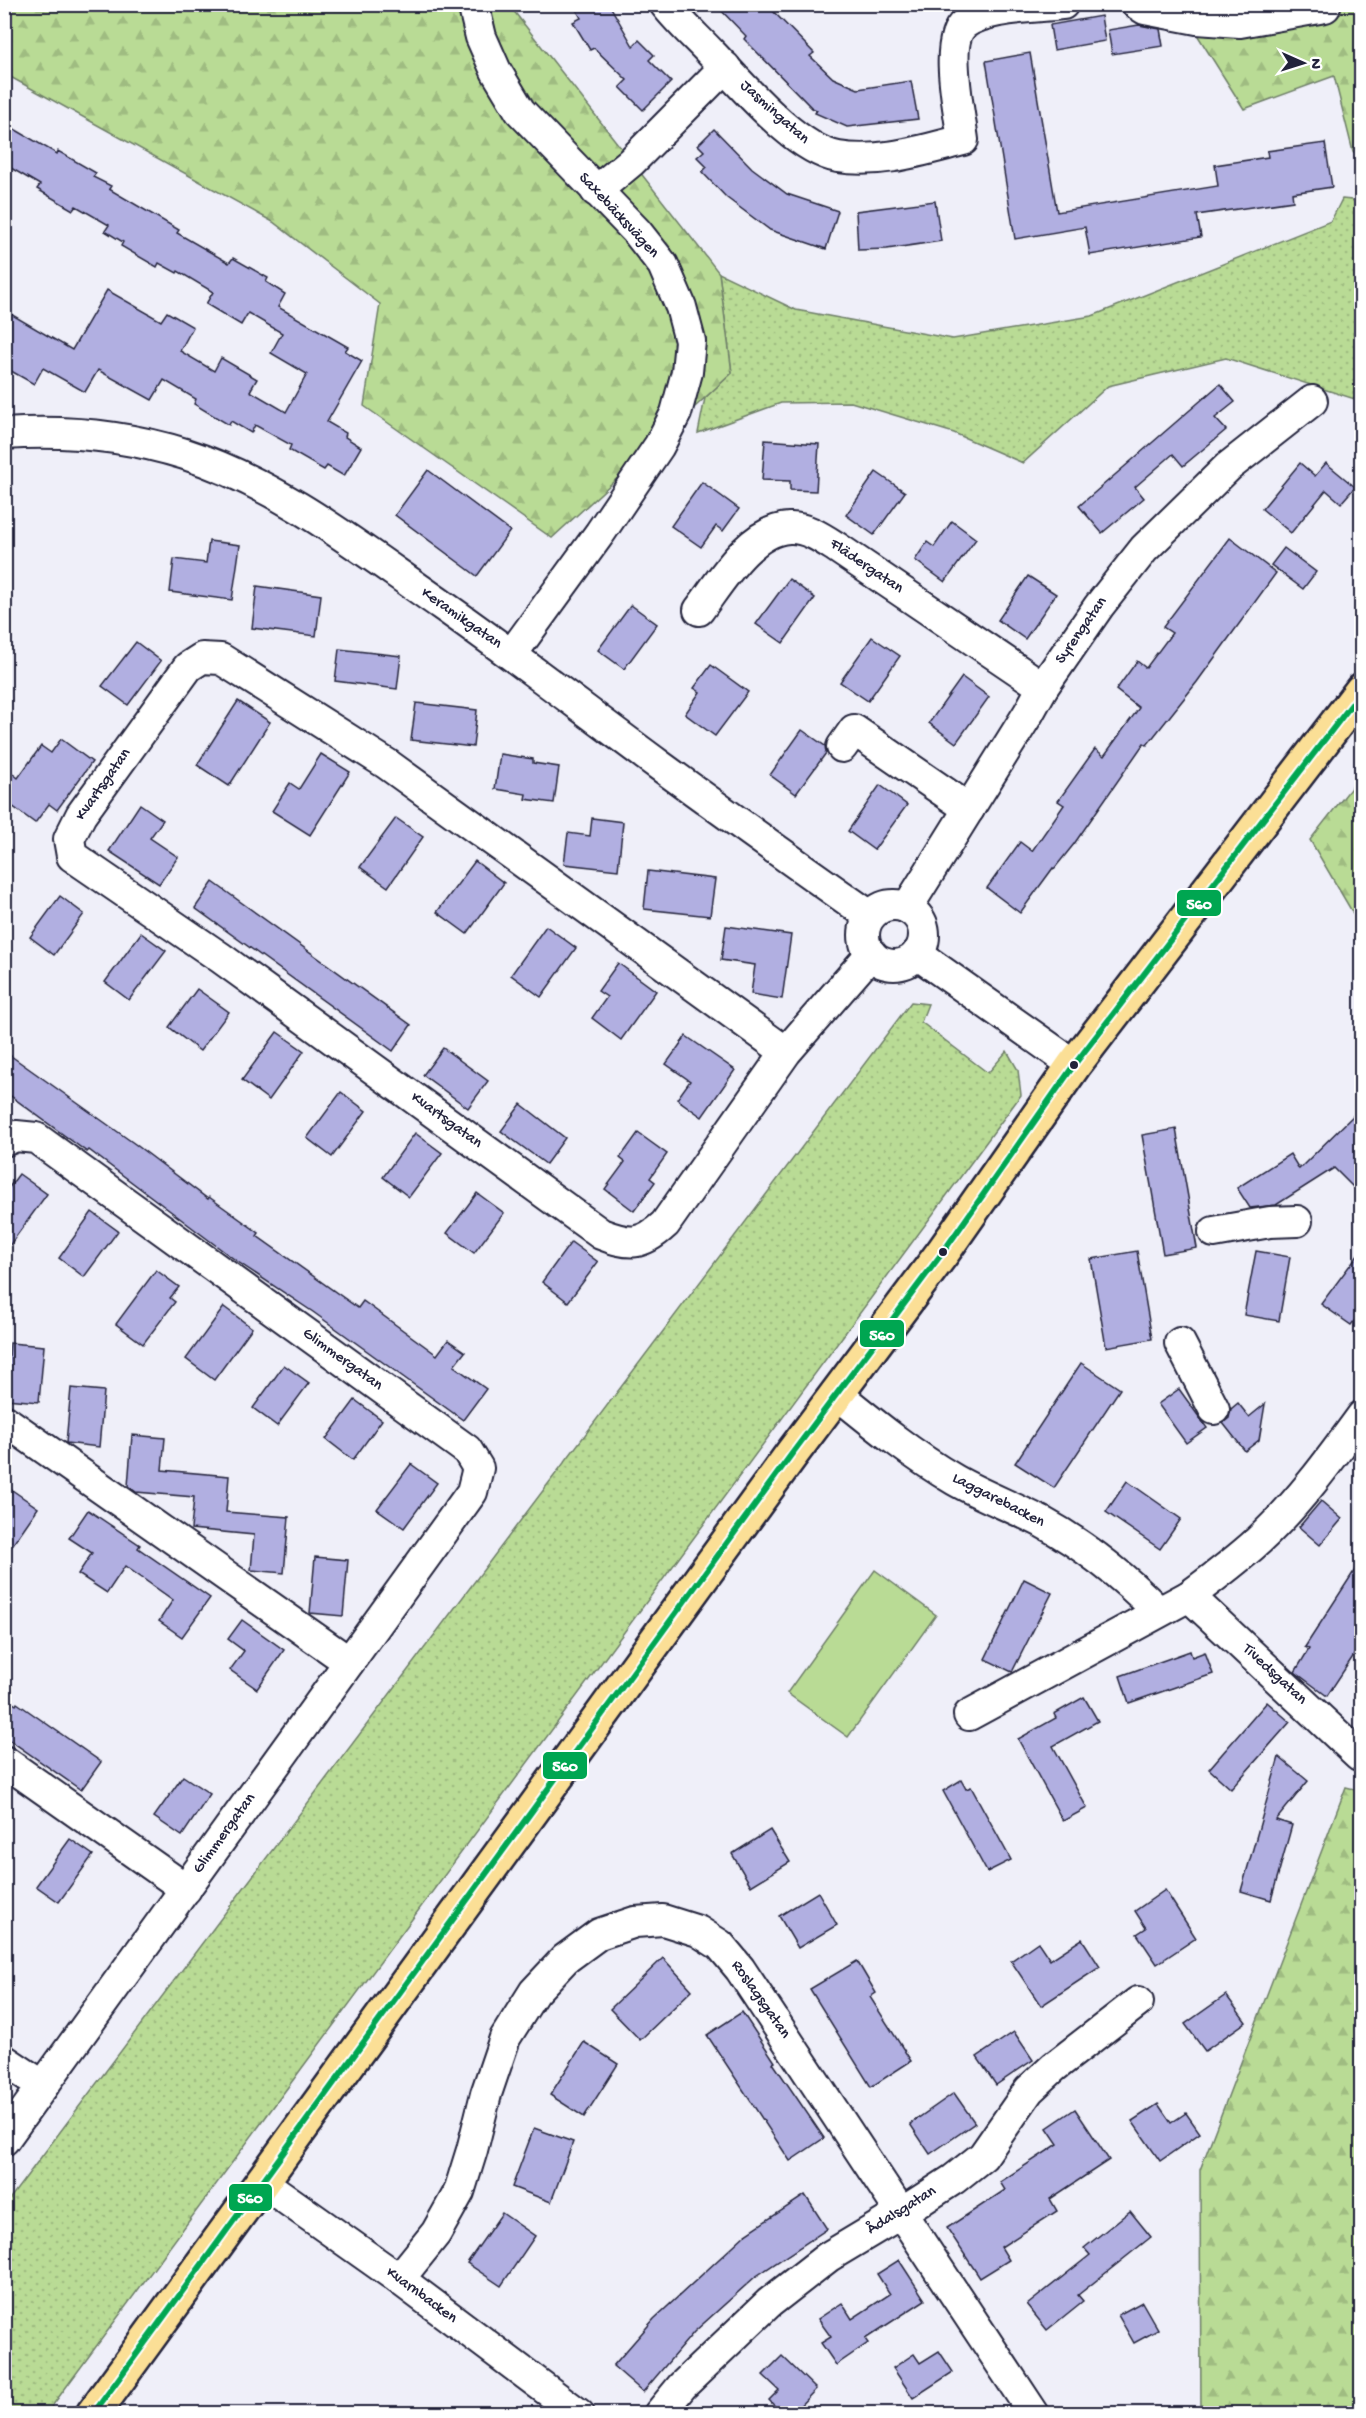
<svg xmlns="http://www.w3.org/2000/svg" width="1366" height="2418" font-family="'Gochi Hand',sans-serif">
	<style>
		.grass { fill: url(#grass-dots); stroke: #6e7e68; stroke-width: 1.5 }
		.forest { fill: url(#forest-firs); stroke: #6e7e68; stroke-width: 1.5 }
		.pitch { fill: #b9db95; stroke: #6e7e68; stroke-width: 1.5 }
		.building { fill: #b1afe1; stroke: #22223b; stroke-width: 1.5 }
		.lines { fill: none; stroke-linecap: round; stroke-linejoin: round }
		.minor-casing { stroke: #22223b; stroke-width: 34 }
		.major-casing { stroke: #22223b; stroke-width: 38 }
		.minor { stroke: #fff; stroke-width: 30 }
		.major { stroke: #fbdf96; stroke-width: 33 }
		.bus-1-casing { stroke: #fff; stroke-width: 10 }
		.bus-1 { stroke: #00a651; stroke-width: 6 }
		.bus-dot { fill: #22223b; stroke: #fff; stroke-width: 2 }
		.labels { text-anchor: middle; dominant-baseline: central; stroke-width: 4.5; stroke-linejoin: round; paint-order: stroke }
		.street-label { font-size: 16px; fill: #22223b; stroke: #fff }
		.line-badge { stroke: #fff; stroke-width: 2 }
		.badge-label { font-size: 16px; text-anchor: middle; font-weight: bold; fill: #fff }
	</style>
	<defs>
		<pattern id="grass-dots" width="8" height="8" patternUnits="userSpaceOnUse" patternTransform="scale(1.5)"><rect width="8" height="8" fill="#b9db95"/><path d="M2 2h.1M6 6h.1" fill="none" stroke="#9fbc81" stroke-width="1.8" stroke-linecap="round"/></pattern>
		<pattern id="forest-firs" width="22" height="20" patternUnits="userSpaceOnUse" patternTransform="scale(1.5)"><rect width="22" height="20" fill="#b9db95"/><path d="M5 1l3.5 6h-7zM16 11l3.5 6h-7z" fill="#9fbc81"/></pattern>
	</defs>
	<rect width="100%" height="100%" fill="#efeff9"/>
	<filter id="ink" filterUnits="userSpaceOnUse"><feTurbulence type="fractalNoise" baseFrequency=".0167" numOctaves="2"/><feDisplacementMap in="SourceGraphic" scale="12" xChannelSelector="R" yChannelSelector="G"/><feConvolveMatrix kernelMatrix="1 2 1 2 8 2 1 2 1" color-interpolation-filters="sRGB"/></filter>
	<g filter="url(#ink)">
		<g class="grass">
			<path d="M 1342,199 L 1361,201 L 1361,401 L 1226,358 L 1108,386 L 1023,463 L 954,433 L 851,402 L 781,403 L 698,433 L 705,398 L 732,373 L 719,273 L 796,310 L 953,339 L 1092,316 L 1331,221 Z"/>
			<path d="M 911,1002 L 928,1004 L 921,1022 L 988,1073 L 1007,1051 L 1018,1070 L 1021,1095 L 47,2413 L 5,2413 L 5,2205 Z"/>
		</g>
		<g class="forest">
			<path d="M 5,5 L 509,5 L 719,273 L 732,373 L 552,538 L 364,406 L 380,304 L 273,222 L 5,74 Z"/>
			<path d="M 1175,5 L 1361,5 L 1361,152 L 1353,152 L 1334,76 L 1244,109 L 1198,36 Z"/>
			<path d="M 1361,775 L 1362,775 L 1361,927 L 1310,840 Z"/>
			<path d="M 1346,1787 L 1362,1791 L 1361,2413 L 1201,2413 L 1200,2170 Z"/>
		</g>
		<path class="pitch" d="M 875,1570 L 936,1615 L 848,1737 L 787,1693 Z"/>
		<g class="building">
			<path d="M 573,4 L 609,4 L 633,46 L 639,40 L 654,55 L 649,60 L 671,82 L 643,110 L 620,87 L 627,80 L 594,48 L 590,50 L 573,22 L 581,18 Z"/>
			<path d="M 715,4 L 766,4 L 814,53 L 810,56 L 833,78 L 858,89 L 911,81 L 918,119 L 847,127 L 815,113 L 817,110 L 812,108 L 744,39 L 746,36 Z"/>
			<path d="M 1101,16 L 1105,41 L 1054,50 L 1050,25 Z"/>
			<path d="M 1139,25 L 1160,29 L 1163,46 L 1112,54 L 1108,30 Z"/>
			<path d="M 1030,53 L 1057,212 L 1218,186 L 1215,165 L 1268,157 L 1267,151 L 1325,143 L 1332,187 L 1292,193 L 1293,201 L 1197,215 L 1201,237 L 1090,255 L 1085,227 L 1015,239 L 986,61 Z"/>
			<path d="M 4,123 L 57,154 L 58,151 L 96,173 L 93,177 L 111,186 L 109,189 L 179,230 L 177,233 L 229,263 L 233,258 L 268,278 L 266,282 L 285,294 L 278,307 L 348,347 L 345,351 L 362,361 L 327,422 L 346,433 L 345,437 L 361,447 L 344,476 L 327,466 L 324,470 L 289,450 L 291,445 L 255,425 L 251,433 L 231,421 L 229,425 L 194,404 L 196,399 L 164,380 L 152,400 L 98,370 L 85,392 L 43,368 L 34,384 L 4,367 L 4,310 L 72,350 L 107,290 L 161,321 L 167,312 L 193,327 L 180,351 L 214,371 L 221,358 L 257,379 L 250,391 L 286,412 L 307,374 L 271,353 L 282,333 L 248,313 L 241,325 L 206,304 L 213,292 L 178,271 L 177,273 L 159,263 L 157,267 L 121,246 L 123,242 L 105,231 L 109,225 L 76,206 L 73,210 L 37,189 L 40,185 L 4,164 Z"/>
			<path d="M 714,129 L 752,168 L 787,194 L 838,211 L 826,249 L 770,230 L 727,198 L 702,172 L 707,167 L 697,157 L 704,151 L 698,145 Z"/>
			<path d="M 935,201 L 941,241 L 887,249 L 858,250 L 856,211 Z"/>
			<path d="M 1220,384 L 1235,402 L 1215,418 L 1226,430 L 1183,466 L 1173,454 L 1135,487 L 1144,498 L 1102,533 L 1079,506 Z"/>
			<path d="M 765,440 L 819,444 L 816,491 L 790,490 L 790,481 L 762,480 Z"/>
			<path d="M 1300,463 L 1315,476 L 1326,463 L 1355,487 L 1341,503 L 1326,490 L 1291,533 L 1262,509 Z"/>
			<path d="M 428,470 L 510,531 L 477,576 L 395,515 Z"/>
			<path d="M 876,472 L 905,492 L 874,535 L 846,515 Z"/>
			<path d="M 702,482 L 739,509 L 723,531 L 716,526 L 701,547 L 671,526 Z"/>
			<path d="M 952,521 L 976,539 L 945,582 L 915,560 L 927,542 L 934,547 Z"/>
			<path d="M 1230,538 L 1276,573 L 1197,682 L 1147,745 L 1144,743 L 1074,844 L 1054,869 L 1053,868 L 1020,913 L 987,888 L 1020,842 L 1032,851 L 1064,805 L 1058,801 L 1095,749 L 1104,756 L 1139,708 L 1116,690 L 1137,661 L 1146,668 L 1172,633 L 1163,627 Z"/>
			<path d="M 209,541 L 240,545 L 232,600 L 170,592 L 174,559 L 206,563 Z"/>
			<path d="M 1284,548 L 1316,572 L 1303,589 L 1271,565 Z"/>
			<path d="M 1028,576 L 1056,594 L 1025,639 L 998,620 Z"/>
			<path d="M 789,579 L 815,598 L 783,643 L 756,624 Z"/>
			<path d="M 257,586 L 321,595 L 316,636 L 252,628 Z"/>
			<path d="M 631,605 L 657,624 L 624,669 L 598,650 Z"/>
			<path d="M 872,637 L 900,656 L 868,701 L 840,682 Z"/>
			<path d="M 136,642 L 161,661 L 128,705 L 102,686 Z"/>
			<path d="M 339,649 L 401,656 L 397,689 L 335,681 Z"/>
			<path d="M 711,665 L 748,692 L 715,736 L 685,714 L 700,692 L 694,688 Z"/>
			<path d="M 962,677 L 989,697 L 956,743 L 929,723 Z"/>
			<path d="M 238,701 L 270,722 L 229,786 L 197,765 Z"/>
			<path d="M 416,703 L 477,710 L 473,747 L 411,740 Z"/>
			<path d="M 802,730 L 825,746 L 826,753 L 796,794 L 770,775 Z"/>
			<path d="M 61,739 L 92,762 L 57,810 L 49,804 L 35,823 L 4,800 L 4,784 L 12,773 L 18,778 L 41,746 L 51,753 Z"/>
			<path d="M 321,754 L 350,772 L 310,835 L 272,811 L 290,783 L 299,789 Z"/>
			<path d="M 500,754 L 533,759 L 533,763 L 559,767 L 554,803 L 525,799 L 526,794 L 495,789 Z"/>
			<path d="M 880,785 L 907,805 L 874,850 L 848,831 Z"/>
			<path d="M 140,804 L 163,820 L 150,838 L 178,857 L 159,884 L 109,851 Z"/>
			<path d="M 396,818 L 423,837 L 388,887 L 360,867 Z"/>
			<path d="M 592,818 L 623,822 L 618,870 L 564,864 L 568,833 L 590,836 Z"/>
			<path d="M 475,861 L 504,883 L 467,934 L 437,912 Z"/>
			<path d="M 648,871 L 715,879 L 710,916 L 644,909 Z"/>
			<path d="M 213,882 L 411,1025 L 393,1051 L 195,908 Z"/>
			<path d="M 60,896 L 84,914 L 54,955 L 30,937 Z"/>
			<path d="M 546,926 L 576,948 L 541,997 L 511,975 Z"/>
			<path d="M 726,926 L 791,935 L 782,999 L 751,994 L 755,965 L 721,960 Z"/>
			<path d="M 141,933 L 166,951 L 129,1000 L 105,982 Z"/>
			<path d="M 618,963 L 656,991 L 621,1040 L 592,1018 L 607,997 L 598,991 Z"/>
			<path d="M 197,989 L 229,1012 L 200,1051 L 169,1027 Z"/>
			<path d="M 277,1032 L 304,1051 L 269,1100 L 242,1080 Z"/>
			<path d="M 686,1036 L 735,1070 L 702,1117 L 677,1099 L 690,1081 L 666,1064 Z"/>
			<path d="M 443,1048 L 488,1081 L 468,1108 L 423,1075 Z"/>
			<path d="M 4,1051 L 135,1144 L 208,1199 L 209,1197 L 259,1233 L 257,1236 L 358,1308 L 363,1301 L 437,1355 L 448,1340 L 465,1352 L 454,1366 L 486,1389 L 463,1420 L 313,1312 L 238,1262 L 89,1150 L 87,1152 L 4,1091 Z"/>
			<path d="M 341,1092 L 366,1111 L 332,1157 L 307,1138 Z"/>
			<path d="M 521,1104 L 565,1138 L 546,1164 L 501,1131 Z"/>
			<path d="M 1362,1107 L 1362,1196 L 1334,1168 L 1276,1205 L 1250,1208 L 1237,1188 L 1290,1154 L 1299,1169 Z"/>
			<path d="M 1176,1129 L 1197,1248 L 1163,1254 L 1142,1135 Z"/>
			<path d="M 415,1133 L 442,1153 L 409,1197 L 383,1177 Z"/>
			<path d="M 638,1133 L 667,1154 L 650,1178 L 655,1182 L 634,1211 L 605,1189 L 625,1162 L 620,1158 Z"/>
			<path d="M 19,1174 L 47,1194 L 4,1253 L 4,1194 Z"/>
			<path d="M 477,1193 L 504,1213 L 474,1253 L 447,1233 Z"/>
			<path d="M 92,1212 L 118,1231 L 84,1277 L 59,1258 Z"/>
			<path d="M 571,1242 L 598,1262 L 568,1302 L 542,1282 Z"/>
			<path d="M 1362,1249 L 1362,1311 L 1351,1325 L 1321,1304 Z"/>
			<path d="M 1137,1251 L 1152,1339 L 1106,1347 L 1091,1259 Z"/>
			<path d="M 1256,1251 L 1290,1257 L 1279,1321 L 1244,1315 Z"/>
			<path d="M 156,1270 L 179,1287 L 170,1298 L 175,1302 L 143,1344 L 116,1324 Z"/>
			<path d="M 224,1307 L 252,1328 L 214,1380 L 186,1359 Z"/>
			<path d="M 10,1343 L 44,1346 L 39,1402 L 6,1399 Z"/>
			<path d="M 1081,1363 L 1120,1389 L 1054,1488 L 1015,1463 Z"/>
			<path d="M 284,1365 L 309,1383 L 277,1426 L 253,1408 Z"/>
			<path d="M 71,1388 L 104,1391 L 99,1447 L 66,1443 Z"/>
			<path d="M 1179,1389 L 1207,1428 L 1186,1443 L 1158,1404 Z"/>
			<path d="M 355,1400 L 382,1420 L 353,1460 L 326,1439 Z"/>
			<path d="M 1238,1403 L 1249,1417 L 1265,1404 L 1259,1440 L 1245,1451 L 1223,1423 L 1229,1418 L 1231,1409 Z"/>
			<path d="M 132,1435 L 165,1438 L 162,1470 L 229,1476 L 226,1512 L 289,1517 L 284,1573 L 251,1570 L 254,1535 L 191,1529 L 194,1497 L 136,1492 L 128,1486 Z"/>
			<path d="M 411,1464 L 437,1483 L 404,1528 L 377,1509 Z"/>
			<path d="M 1127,1481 L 1181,1519 L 1160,1549 L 1106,1512 Z"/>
			<path d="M 12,1490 L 38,1508 L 4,1557 L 4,1501 Z"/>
			<path d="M 1321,1501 L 1342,1519 L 1320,1545 L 1299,1527 Z"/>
			<path d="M 88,1510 L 140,1545 L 138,1548 L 210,1598 L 182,1637 L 159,1621 L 173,1600 L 125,1566 L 107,1593 L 78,1574 L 92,1553 L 69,1538 Z"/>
			<path d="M 315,1557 L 348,1560 L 343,1616 L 310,1613 Z"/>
			<path d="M 1362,1559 L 1362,1643 L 1327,1696 L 1295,1672 L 1309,1649 L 1305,1647 Z"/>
			<path d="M 1024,1579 L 1052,1593 L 1012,1672 L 985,1659 Z"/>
			<path d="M 242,1620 L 284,1650 L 257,1689 L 230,1670 L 244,1651 L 228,1639 Z"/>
			<path d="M 1190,1651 L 1192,1657 L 1205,1652 L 1213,1674 L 1129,1703 L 1120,1676 Z"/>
			<path d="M 4,1697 L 16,1705 L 17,1703 L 101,1762 L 81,1790 L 4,1736 Z"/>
			<path d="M 1084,1697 L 1098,1721 L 1053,1746 L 1087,1808 L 1063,1821 L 1018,1739 L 1056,1718 L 1054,1714 Z"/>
			<path d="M 1267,1702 L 1290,1722 L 1231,1789 L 1209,1769 Z"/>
			<path d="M 1279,1757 L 1308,1781 L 1276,1820 L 1292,1825 L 1271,1900 L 1241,1891 Z"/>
			<path d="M 183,1776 L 210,1794 L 182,1836 L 154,1817 Z"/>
			<path d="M 961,1780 L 966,1789 L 971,1787 L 1011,1860 L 987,1872 L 943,1791 Z"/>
			<path d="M 770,1830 L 790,1862 L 751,1886 L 732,1854 Z"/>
			<path d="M 70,1839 L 93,1855 L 59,1902 L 36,1886 Z"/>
			<path d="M 1165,1890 L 1196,1938 L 1157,1964 L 1137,1934 L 1146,1928 L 1135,1911 Z"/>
			<path d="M 818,1892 L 837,1925 L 798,1948 L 779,1916 Z"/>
			<path d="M 1082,1939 L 1100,1967 L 1041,2006 L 1011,1961 L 1038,1942 L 1050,1960 Z"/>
			<path d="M 663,1958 L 692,1990 L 640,2040 L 610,2009 Z"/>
			<path d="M 857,1961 L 876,1993 L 870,1997 L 911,2061 L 871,2087 L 810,1989 Z"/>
			<path d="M 1226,1995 L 1246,2022 L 1205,2051 L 1185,2024 Z"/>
			<path d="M 742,2012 L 775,2062 L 773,2063 L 824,2138 L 790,2161 L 707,2035 Z"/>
			<path d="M 1014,2032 L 1033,2060 L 996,2085 L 977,2057 Z"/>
			<path d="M 584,2042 L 618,2064 L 584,2117 L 550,2095 Z"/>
			<path d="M 954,2093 L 975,2123 L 930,2154 L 910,2124 Z"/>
			<path d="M 1158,2104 L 1171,2123 L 1186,2113 L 1200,2133 L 1160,2161 L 1132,2121 Z"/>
			<path d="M 1075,2109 L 1109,2160 L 1050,2199 L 1057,2211 L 1001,2247 L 1009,2260 L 980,2278 L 947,2228 L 1005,2190 L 1000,2182 L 1058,2144 L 1047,2128 Z"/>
			<path d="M 534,2128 L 573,2142 L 551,2202 L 512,2187 Z"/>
			<path d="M 805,2195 L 827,2229 L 755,2277 L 694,2332 L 643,2392 L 613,2366 L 654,2319 L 746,2234 Z"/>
			<path d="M 1130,2211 L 1151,2237 L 1078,2295 L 1083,2301 L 1047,2330 L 1027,2305 L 1090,2255 L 1084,2248 Z"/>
			<path d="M 502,2213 L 535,2236 L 501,2286 L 467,2263 Z"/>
			<path d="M 899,2260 L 925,2300 L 865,2339 L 868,2343 L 836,2365 L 821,2343 L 831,2337 L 818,2319 L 842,2303 L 852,2319 L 890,2294 L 877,2274 Z"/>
			<path d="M 1142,2302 L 1158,2330 L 1134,2343 L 1118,2315 Z"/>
			<path d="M 939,2351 L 953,2372 L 913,2398 L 893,2368 L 914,2354 L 920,2363 Z"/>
			<path d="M 782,2356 L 816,2389 L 792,2414 L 782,2414 L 769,2400 L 779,2390 L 763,2375 Z"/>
		</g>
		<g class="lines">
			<defs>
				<g id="minor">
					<path d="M 473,4 L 481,37 L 496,71 L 520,111 L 637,232 L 663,265 L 681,307 L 690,341 L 687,372 L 676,413 L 659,446 L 600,533 L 512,654"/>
					<path d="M 665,4 C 679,22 697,38 712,54 C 742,85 795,149 838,157 C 880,164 923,150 963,140 C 960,115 943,41 964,24 C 986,7 1035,8 1063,4"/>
					<path d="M 1137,4 L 1145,9 L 1197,19 L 1240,22 L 1325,7"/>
					<path d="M 596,191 L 631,162 L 725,67"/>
					<path d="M 4,434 C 64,430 128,436 185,454 C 281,485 361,549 442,605 C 516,657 587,712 659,765 C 729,816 799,866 870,916"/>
					<path d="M 699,610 C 720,582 750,530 789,528 C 806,527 822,538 836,547 L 1043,687"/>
					<path d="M 842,747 L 854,730 L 969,809"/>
					<circle cx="894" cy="935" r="30"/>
					<path d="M 907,908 L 1028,714 L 1043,687 L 1099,606 L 1144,549 L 1228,467 L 1312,401"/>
					<path d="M 917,954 L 1074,1065"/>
					<path d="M 786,1052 L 387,764 L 221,659 L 202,658 L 188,667 L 81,815 L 69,839 L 72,856 L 221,958 L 601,1234 C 630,1245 641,1246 665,1224 L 786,1052 L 871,954"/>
					<path d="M 4,1141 L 16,1136 L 36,1138 L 467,1450 L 478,1468 L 472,1492 L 4,2140"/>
					<path d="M 1214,1232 L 1270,1222 L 1297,1221"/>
					<path d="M 1180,1343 L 1214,1409"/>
					<path d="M 836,1393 C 874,1424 912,1455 955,1480 C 983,1496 1013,1507 1042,1522 C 1084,1545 1124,1577 1158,1611"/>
					<path d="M 4,1420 L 349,1662"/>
					<path d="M 1189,1596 L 1359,1755"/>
					<path d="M 969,1715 L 1189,1596 C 1212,1579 1236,1561 1258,1541 C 1297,1505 1330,1460 1362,1416"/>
					<path d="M 4,1761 L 186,1889"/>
					<path d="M 4,2060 L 43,2086"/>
					<path d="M 262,2182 L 399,2279 L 579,2414"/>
					<path d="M 399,2279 L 436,2233 L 459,2192 L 472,2150 L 486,2094 L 505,2038 L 534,1992 L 565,1959 L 599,1934 L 635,1922 L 663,1920 L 698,1931 L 720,1945 L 740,1969 L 1034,2414"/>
					<path d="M 659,2414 L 682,2386 L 769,2303 L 828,2257 L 903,2212 L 954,2179 L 983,2156 L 1029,2090 L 1054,2067 L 1138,2002"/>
				</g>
				<path id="major" d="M 93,2414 L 791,1455 L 943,1252 L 1074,1065 L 1362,690"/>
			</defs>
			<use href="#minor" class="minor-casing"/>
			<use href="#major" class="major-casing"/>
			<use href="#minor" class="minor"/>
			<use href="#major" class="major"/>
			<defs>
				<path id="bus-1" d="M 93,2414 L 791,1455 L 943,1252 L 1074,1065 L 1362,691"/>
			</defs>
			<use href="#bus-1" class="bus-1-casing"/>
			<use href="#bus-1" class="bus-1"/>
		</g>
	</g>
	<g class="bus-dot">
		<circle cx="1074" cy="1065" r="5"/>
		<circle cx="943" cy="1252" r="5"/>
	</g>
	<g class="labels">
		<g class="street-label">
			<text transform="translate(774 113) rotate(42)">Jasmingatan</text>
			<text transform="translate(618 216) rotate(47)">Saxebäcksvägen</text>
			<text transform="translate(866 567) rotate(34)">Flädergatan</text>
			<text transform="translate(461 619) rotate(35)">Keramikgatan</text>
			<text transform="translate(1082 631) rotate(-55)">Syrengatan</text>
			<text transform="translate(104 785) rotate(-55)">Kvartsgatan</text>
			<text transform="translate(446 1121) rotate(36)">Kvartsgatan</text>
			<text transform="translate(342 1360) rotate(36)">Glimmergatan</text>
			<text transform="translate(998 1501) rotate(27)">Laggarebacken</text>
			<text transform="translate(1274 1675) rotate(43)">Tivedsgatan</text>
			<text transform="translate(225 1834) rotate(-54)">Glimmergatan</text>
			<text transform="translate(760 2000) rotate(55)">Roslagsgatan</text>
			<text transform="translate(902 2211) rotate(-32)">Ådalsgatan</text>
			<text transform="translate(421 2296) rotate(36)">Kvarnbacken</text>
		</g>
	</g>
	<g class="line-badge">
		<rect x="1176" y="889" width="46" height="28" rx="6" fill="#00a651"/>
		<rect x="859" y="1319" width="46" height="29" rx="6" fill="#00a651"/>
		<rect x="542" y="1751" width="46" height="29" rx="6" fill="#00a651"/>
		<rect x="228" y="2183" width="45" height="29" rx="6" fill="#00a651"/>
	</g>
	<g class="badge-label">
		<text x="1199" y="909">560</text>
		<text x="882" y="1340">560</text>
		<text x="565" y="1771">560</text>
		<text x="250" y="2203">560</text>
	</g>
	<rect width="1366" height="2418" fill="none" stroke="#fff" stroke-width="24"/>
	<rect x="12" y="12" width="1342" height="2394" fill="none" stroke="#22223b" stroke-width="2" filter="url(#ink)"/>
	<g transform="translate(1303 63) rotate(93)" stroke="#ffffff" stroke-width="4.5" paint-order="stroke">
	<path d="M0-4.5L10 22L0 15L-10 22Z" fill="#22223b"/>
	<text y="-9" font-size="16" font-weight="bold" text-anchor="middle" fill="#22223b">N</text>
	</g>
</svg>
